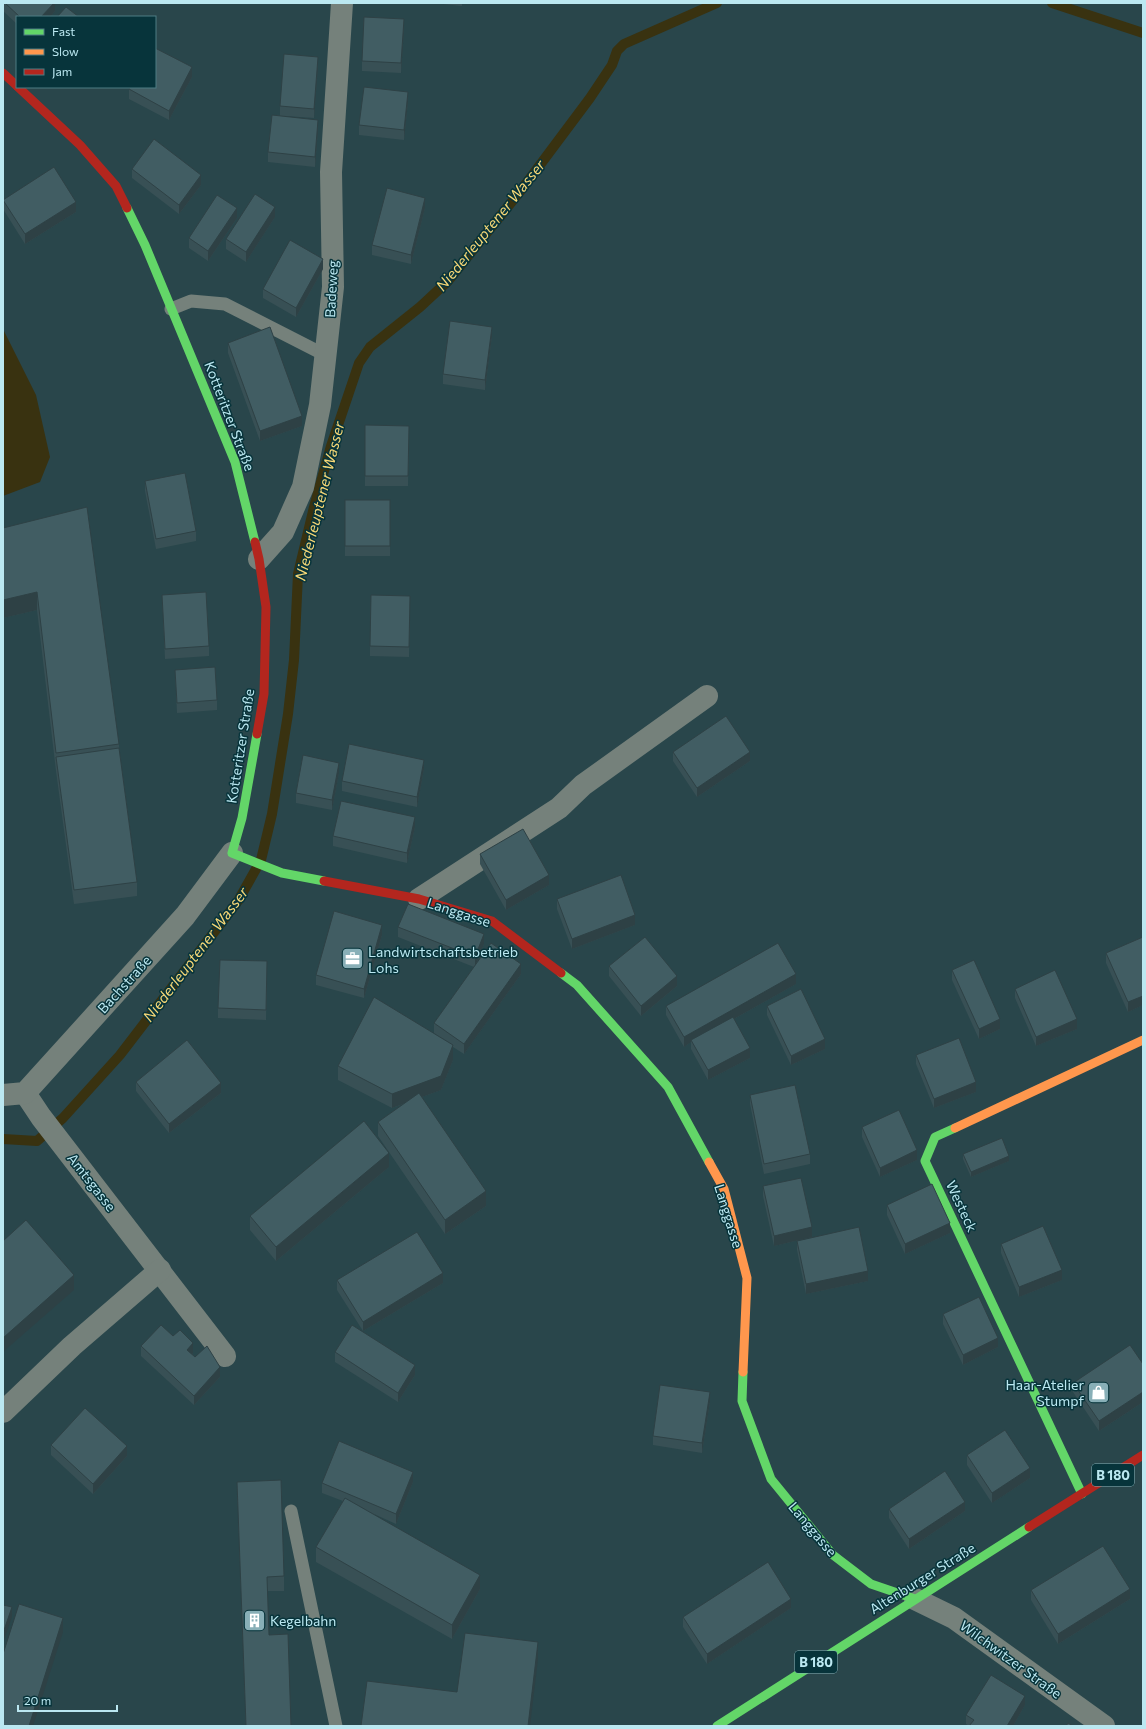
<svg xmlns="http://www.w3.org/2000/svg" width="1146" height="1729" font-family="Commissioner,sans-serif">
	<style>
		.water { fill: #393210 }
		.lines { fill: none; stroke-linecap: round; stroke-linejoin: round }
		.stream { stroke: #393210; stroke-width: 10 }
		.lane { stroke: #75817b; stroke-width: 13 }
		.street { stroke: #75817b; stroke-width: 22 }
		.fast { stroke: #63d668; stroke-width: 9 }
		.slow { stroke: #ff974d; stroke-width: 9 }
		.jam { stroke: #b3261e; stroke-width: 9 }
		.wall { fill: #385055 }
		.shaded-wall { fill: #2e4145 }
		.building { fill: #415d63; stroke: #2e4145 }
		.labels { text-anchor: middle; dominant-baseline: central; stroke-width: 3; stroke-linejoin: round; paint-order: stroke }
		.shield { fill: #07343b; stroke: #85b2ba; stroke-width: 1 }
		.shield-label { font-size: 13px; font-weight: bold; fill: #bbe8f1 }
		.street-label { font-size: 14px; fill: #bbe8f1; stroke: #07343b }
		.poi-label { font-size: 14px; fill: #bbe8f1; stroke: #07343b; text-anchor: start }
		.water-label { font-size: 15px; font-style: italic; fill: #f6d776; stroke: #07343b }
	</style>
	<rect width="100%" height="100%" fill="#29464b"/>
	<path class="water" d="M 3,329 L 36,395 L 50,457 L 40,482 L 3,496 Z"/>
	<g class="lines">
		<g class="stream">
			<path d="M 1052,3 L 1143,33"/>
			<path d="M 3,1139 L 37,1141 L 63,1118 L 120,1055 L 238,901 L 261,860 L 272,814 L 288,714 L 294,660 L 298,574 L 314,507 L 331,446 L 359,363 L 370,347 L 420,307 L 448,281 L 522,189 L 590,98 L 612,65 L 617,51 L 624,44 L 717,3"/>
		</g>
		<g class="lane">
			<path d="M 171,309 L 191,301 L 225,304 L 325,355"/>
			<path d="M 291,1511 L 336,1726"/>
		</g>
		<g class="street">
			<path d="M 259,559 L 283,532 L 303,487 L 320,405 L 333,287 L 331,172 L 342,3"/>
			<path d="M 419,899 L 559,808 L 583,785 L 707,696"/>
			<path d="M 25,1093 L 41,1117 L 225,1356"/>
			<path d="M 3,1095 L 25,1093 L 185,916 L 232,853"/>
			<path d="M 3,1412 L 72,1346 L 160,1270"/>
			<path d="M 915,1599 L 954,1618 L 1104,1726"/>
		</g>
		<g class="fast">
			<path d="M 127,208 L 145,245 L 235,462 L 255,542"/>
			<path d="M 257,734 L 242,818 L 232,853 L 282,873 L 324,881"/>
			<path d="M 561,973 L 577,985 L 668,1087 L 709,1162"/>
			<path d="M 955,1128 L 935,1137 L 925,1161 L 1082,1494"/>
			<path d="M 743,1372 L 742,1401 L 771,1479 L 833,1555 L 871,1584 L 915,1599"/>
			<path d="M 717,1726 L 1029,1527"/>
		</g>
		<g class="slow">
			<path d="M 955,1128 L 1143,1040"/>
			<path d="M 709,1162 L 724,1189 L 747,1278 L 743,1372"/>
		</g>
		<g class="jam">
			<path d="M 3,73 L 17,86"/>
			<path d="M 18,87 L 80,145 L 116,186 L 127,208"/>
			<path d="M 255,542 L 259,559 L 266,607 L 264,694 L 257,734"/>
			<path d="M 324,881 L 419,899 L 492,921 L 561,973"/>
			<path d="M 1029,1527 L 1143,1455"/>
		</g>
	</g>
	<g class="wall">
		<path d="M 3,3 L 55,3 L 55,11 L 50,17 L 17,17 L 17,24 L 3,11 Z"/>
		<path d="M 434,3 L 462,3 L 462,6 Z"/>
		<path d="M 404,29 L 401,73 L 362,71 L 362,61 Z"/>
		<path d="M 318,66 L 314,118 L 285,116 L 318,130 L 315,167 L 268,162 L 268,152 L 280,116 L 280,106 Z"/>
		<path d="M 192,77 L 169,120 L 129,99 L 129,89 Z"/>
		<path d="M 408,102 L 404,140 L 359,135 L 359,125 Z"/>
		<path d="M 132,169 L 201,185 L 179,214 L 132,178 Z"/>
		<path d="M 3,200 L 76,212 L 25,244 L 3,209 Z"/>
		<path d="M 425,208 L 411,264 L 372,255 L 372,245 Z"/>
		<path d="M 275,217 L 246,262 L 226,249 L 226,239 Z"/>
		<path d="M 237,218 L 208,261 L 189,248 L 189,238 Z"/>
		<path d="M 323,269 L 296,317 L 263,298 L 263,289 Z"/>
		<path d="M 492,336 L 485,390 L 443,384 L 443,374 Z"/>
		<path d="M 228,343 L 302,426 L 260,441 L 228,353 Z"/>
		<path d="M 365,425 L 409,426 L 408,486 L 365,486 Z"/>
		<path d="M 145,481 L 196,531 L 196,541 L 156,549 L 145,491 Z"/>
		<rect x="345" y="500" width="45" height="56"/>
		<path d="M 3,528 L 119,744 L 119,748 L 137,882 L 137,896 L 74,904 L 56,771 L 37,610 L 3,618 Z"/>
		<path d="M 162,595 L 209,646 L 209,656 L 165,659 Z"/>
		<path d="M 410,606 L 409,657 L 370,656 L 370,646 Z"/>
		<path d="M 175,670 L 217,700 L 217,710 L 177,713 Z"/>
		<path d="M 673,752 L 750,761 L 697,797 L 673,761 Z"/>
		<path d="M 424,769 L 417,807 L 342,791 L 342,781 Z"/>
		<path d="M 339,773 L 332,810 L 296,803 L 296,793 Z"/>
		<path d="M 415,827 L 407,863 L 333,846 L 333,836 Z"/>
		<path d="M 480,854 L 549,885 L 506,910 L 480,864 Z"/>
		<path d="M 557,899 L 635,925 L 572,949 L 557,909 Z"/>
		<path d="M 398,927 L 484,944 L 477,962 L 521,974 L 464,1054 L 453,1047 L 453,1060 L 441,1090 L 422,1097 L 486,1206 L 445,1234 L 378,1136 L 378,1122 L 404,1104 L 392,1108 L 338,1080 L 338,1066 L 439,1037 L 434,1033 L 434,1023 L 474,967 L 398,937 Z"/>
		<path d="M 382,935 L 364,998 L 316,985 L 316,975 Z"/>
		<path d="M 1143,937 L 1143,1005 L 1128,1012 L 1106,963 L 1106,953 Z"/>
		<path d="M 609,966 L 677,986 L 641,1016 L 609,976 Z"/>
		<path d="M 952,970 L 1000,1029 L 979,1039 L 952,980 Z"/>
		<path d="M 267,971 L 266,1020 L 218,1018 L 218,1008 Z"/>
		<path d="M 796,984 L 734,1019 L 750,1058 L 708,1080 L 691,1049 L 691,1042 L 684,1047 L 666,1015 L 666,1006 Z"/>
		<path d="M 1015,989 L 1077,1029 L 1036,1046 L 1015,998 Z"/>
		<path d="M 767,1006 L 825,1049 L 791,1065 L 767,1015 Z"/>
		<path d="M 916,1055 L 976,1092 L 934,1108 L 916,1064 Z"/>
		<path d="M 136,1082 L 221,1093 L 169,1133 L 136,1091 Z"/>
		<path d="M 750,1095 L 810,1154 L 810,1164 L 764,1174 L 750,1104 Z"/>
		<path d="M 862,1127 L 917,1160 L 880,1177 L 862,1137 Z"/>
		<path d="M 963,1154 L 1009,1161 L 971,1177 L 963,1159 Z"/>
		<path d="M 389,1167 L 276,1261 L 250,1230 L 250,1216 Z"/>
		<path d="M 763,1186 L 812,1237 L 774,1246 L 763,1196 Z"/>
		<path d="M 887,1205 L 950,1233 L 905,1254 L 887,1215 Z"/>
		<path d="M 797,1241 L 868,1281 L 806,1294 L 797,1250 Z"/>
		<path d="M 1001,1244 L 1062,1280 L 1019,1297 L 1001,1253 Z"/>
		<path d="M 337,1280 L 443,1283 L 363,1331 L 337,1290 Z"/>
		<path d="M 943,1314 L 998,1347 L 963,1365 L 943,1324 Z"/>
		<path d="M 141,1346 L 193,1353 L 192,1354 L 195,1357 L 220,1377 L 194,1405 L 141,1356 Z"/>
		<path d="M 335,1352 L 415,1375 L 398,1402 L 335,1362 Z"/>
		<path d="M 1143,1364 L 1143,1402 L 1099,1431 L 1073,1392 L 1073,1383 Z"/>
		<path d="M 710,1402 L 702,1453 L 653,1445 L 653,1436 Z"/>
		<path d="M 51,1445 L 127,1456 L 93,1494 L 51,1455 Z"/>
		<path d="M 967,1455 L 1030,1478 L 992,1503 L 967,1465 Z"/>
		<path d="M 237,1482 L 284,1576 L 284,1591 L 267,1591 L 269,1635 L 291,1726 L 246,1726 Z"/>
		<path d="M 413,1482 L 396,1524 L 374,1514 L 480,1589 L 452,1639 L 316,1562 L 316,1547 L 343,1501 L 322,1493 L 322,1483 Z"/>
		<path d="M 889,1509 L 965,1511 L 909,1549 L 889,1518 Z"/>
		<path d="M 1031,1590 L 1130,1599 L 1058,1644 L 1031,1600 Z"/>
		<path d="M 791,1608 L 707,1664 L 683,1627 L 683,1617 Z"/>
		<path d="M 1025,1705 L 1013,1726 L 969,1726 L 966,1724 L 966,1715 Z"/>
	</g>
	<g class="shaded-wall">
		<path d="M 54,3 L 55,3 L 55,11 L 50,17 L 41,17 Z"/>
		<path d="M 404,19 L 404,29 L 401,73 L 401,63 Z"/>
		<path d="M 318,57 L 318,66 L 314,118 L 314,109 Z"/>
		<path d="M 192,67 L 192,77 L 169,120 L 169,111 Z"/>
		<path d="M 408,92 L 408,102 L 404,140 L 404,130 Z"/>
		<path d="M 318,120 L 318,130 L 315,167 L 315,157 Z"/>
		<path d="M 201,175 L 201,185 L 179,214 L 179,205 Z"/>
		<path d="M 425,198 L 425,208 L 411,264 L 411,255 Z"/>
		<path d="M 76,202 L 76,212 L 25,244 L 25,234 Z"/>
		<path d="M 275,207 L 275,217 L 246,262 L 246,252 Z"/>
		<path d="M 237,208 L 237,218 L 208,261 L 208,251 Z"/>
		<path d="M 323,259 L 323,269 L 296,317 L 296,308 Z"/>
		<path d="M 492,327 L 492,336 L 485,390 L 485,380 Z"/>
		<path d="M 302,416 L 302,426 L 260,441 L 260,431 Z"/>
		<path d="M 37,592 L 37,610 L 3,618 L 3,600 Z"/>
		<path d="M 750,752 L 750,761 L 697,797 L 697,788 Z"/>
		<path d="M 424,760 L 424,769 L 417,807 L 417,797 Z"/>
		<path d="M 339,763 L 339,773 L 332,810 L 332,800 Z"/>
		<path d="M 415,817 L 415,827 L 407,863 L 407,853 Z"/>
		<path d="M 549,875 L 549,885 L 506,910 L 506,900 Z"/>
		<path d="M 635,915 L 635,925 L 572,949 L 572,939 Z"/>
		<path d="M 382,925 L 382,935 L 364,998 L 364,989 Z"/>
		<path d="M 484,934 L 484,944 L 475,967 L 475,957 Z"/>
		<path d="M 521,964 L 521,974 L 464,1054 L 464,1044 Z"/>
		<path d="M 796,974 L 796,984 L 693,1042 L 691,1040 L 691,1042 L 684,1047 L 684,1037 Z"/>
		<path d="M 677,976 L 677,986 L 641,1016 L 641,1006 Z"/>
		<path d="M 1143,996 L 1143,1005 L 1128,1012 L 1128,1002 Z"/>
		<path d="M 1000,1019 L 1000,1029 L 979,1039 L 979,1029 Z"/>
		<path d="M 1077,1019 L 1077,1029 L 1036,1046 L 1036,1037 Z"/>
		<path d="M 825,1039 L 825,1049 L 791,1065 L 791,1056 Z"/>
		<path d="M 453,1045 L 453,1060 L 441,1090 L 392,1108 L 392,1094 Z"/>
		<path d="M 750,1048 L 750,1058 L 708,1080 L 708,1070 Z"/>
		<path d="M 976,1082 L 976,1092 L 934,1108 L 934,1099 Z"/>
		<path d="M 221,1083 L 221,1093 L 169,1133 L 169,1124 Z"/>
		<path d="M 917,1150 L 917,1160 L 880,1177 L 880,1168 Z"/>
		<path d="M 389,1153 L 389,1167 L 276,1261 L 276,1247 Z"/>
		<path d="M 1009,1156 L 1009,1161 L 971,1177 L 971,1172 Z"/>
		<path d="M 486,1191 L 486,1206 L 445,1234 L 445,1220 Z"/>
		<path d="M 950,1223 L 950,1233 L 905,1254 L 905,1244 Z"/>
		<path d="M 812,1227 L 812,1237 L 774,1246 L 774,1236 Z"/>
		<path d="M 1062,1270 L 1062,1280 L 1019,1297 L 1019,1287 Z"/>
		<path d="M 868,1271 L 868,1281 L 806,1294 L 806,1284 Z"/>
		<path d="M 443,1273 L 443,1283 L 363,1331 L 363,1322 Z"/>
		<path d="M 74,1275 L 74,1290 L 3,1352 L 3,1338 Z"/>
		<path d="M 998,1338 L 998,1347 L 963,1365 L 963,1355 Z"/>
		<path d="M 193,1343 L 193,1353 L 187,1360 L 187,1350 Z"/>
		<path d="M 415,1365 L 415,1375 L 398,1402 L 398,1393 Z"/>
		<path d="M 220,1367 L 220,1377 L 194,1405 L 194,1396 Z"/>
		<path d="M 710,1392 L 710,1402 L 702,1453 L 702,1443 Z"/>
		<path d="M 1143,1392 L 1143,1402 L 1099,1431 L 1099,1421 Z"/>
		<path d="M 127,1446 L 127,1456 L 93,1494 L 93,1484 Z"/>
		<path d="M 1030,1468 L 1030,1478 L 992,1503 L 992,1493 Z"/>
		<path d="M 413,1472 L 413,1482 L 396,1524 L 396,1514 Z"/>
		<path d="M 965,1502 L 965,1511 L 909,1549 L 909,1539 Z"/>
		<path d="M 480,1575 L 480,1589 L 452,1639 L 452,1625 Z"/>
		<path d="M 1130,1589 L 1130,1599 L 1058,1644 L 1058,1634 Z"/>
		<path d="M 791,1599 L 791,1608 L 707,1664 L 707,1654 Z"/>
		<path d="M 12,1607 L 12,1617 L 3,1643 L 3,1633 Z"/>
		<path d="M 63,1618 L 63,1632 L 33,1726 L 29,1726 Z"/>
		<path d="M 538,1642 L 538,1660 L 530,1726 L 528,1726 Z"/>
		<path d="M 1025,1696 L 1025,1705 L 1013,1726 L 1007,1726 Z"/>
	</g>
	<g class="building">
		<path d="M 5,3 L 54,3 L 41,17 L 20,17 Z"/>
		<path d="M 66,7 L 79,17 L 57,17 Z"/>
		<path d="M 364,17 L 404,19 L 401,63 L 362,61 Z"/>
		<path d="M 155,48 L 192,67 L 169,111 L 129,89 L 130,87 L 155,87 Z"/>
		<path d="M 284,54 L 318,57 L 314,109 L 280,106 Z"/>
		<path d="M 364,87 L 408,92 L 404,130 L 359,125 Z"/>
		<path d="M 272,115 L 318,120 L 315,157 L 268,152 Z"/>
		<path d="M 154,139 L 201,175 L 179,205 L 132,169 Z"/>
		<path d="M 54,167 L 76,202 L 25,234 L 3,200 Z"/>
		<path d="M 387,188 L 425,198 L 411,255 L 372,245 Z"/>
		<path d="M 255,194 L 275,207 L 246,252 L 226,239 Z"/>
		<path d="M 217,195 L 237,208 L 208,251 L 189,238 Z"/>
		<path d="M 290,240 L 323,259 L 296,308 L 263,289 Z"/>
		<path d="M 450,321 L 492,327 L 485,380 L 443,374 Z"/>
		<path d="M 270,327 L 302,416 L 260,431 L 228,343 Z"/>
		<path d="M 365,425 L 409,426 L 408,476 L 365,476 Z"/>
		<path d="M 185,473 L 196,531 L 156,539 L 145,481 Z"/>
		<rect x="345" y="500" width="45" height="46"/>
		<path d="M 87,507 L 119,744 L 56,753 L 37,592 L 3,600 L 3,528 Z"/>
		<path d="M 206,592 L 209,646 L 165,649 L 162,595 Z"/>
		<path d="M 371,595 L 410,596 L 409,647 L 370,646 Z"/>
		<path d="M 215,667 L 217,700 L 177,703 L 175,670 Z"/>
		<path d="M 726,716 L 750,752 L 697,788 L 673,752 Z"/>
		<path d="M 349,744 L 424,760 L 417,797 L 342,781 Z"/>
		<path d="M 119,748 L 137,882 L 74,890 L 56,757 Z"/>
		<path d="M 303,755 L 339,763 L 332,800 L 296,793 Z"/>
		<path d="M 341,801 L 415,817 L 407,853 L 333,836 Z"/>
		<path d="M 523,829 L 549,875 L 506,900 L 480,854 Z"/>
		<path d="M 621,875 L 635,915 L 572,939 L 557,899 Z"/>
		<path d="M 408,904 L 484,934 L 475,957 L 398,927 Z"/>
		<path d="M 334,911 L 382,925 L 364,989 L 316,975 Z"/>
		<path d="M 645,937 L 677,976 L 641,1006 L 609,966 Z"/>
		<path d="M 1143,937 L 1143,996 L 1128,1002 L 1106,953 Z"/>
		<path d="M 491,943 L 521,964 L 464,1044 L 434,1023 Z"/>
		<path d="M 778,943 L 796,974 L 684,1037 L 666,1006 Z"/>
		<path d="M 220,960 L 267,961 L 266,1010 L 218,1008 Z"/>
		<path d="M 974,960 L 1000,1019 L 979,1029 L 952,970 Z"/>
		<path d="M 1055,970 L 1077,1019 L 1036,1037 L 1015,989 Z"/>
		<path d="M 801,989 L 825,1039 L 791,1056 L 767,1006 Z"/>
		<path d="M 374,997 L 453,1045 L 441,1076 L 392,1094 L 338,1066 Z"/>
		<path d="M 733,1017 L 750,1048 L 708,1070 L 691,1040 Z"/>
		<path d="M 959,1038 L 976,1082 L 934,1099 L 916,1055 Z"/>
		<path d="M 187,1040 L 221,1083 L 169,1124 L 136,1082 Z"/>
		<path d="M 795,1085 L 810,1154 L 764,1164 L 750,1095 Z"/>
		<path d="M 419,1093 L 486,1191 L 445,1220 L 378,1122 Z"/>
		<path d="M 899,1110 L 917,1150 L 880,1168 L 862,1127 Z"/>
		<path d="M 364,1121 L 389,1153 L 276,1247 L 250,1216 Z"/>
		<path d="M 1002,1138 L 1009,1156 L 971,1172 L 963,1154 Z"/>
		<path d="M 801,1178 L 812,1227 L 774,1236 L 763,1186 Z"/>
		<path d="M 932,1184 L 950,1223 L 905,1244 L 887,1205 Z"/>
		<path d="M 26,1220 L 74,1275 L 3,1338 L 3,1241 Z"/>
		<path d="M 1043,1226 L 1062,1270 L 1019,1287 L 1001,1244 Z"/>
		<path d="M 859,1227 L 868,1271 L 806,1284 L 797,1241 Z"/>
		<path d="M 417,1232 L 443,1273 L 363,1322 L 337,1280 Z"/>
		<path d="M 979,1297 L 998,1338 L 963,1355 L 943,1314 Z"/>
		<path d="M 161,1325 L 173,1336 L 180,1330 L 193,1343 L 187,1350 L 195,1357 L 207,1346 L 220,1367 L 194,1396 L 141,1346 Z"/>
		<path d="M 352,1325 L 415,1365 L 398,1393 L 335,1352 Z"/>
		<path d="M 1130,1345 L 1143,1364 L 1143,1392 L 1099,1421 L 1073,1383 Z"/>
		<path d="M 660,1385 L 710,1392 L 702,1443 L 653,1436 Z"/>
		<path d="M 85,1408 L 127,1446 L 93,1484 L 51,1445 Z"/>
		<path d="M 1005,1430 L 1030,1468 L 992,1493 L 967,1455 Z"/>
		<path d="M 339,1441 L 413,1472 L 396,1514 L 322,1483 Z"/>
		<path d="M 945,1471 L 965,1502 L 909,1539 L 889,1509 Z"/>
		<path d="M 281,1480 L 284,1576 L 267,1577 L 269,1635 L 288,1634 L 291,1726 L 246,1726 L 237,1482 Z"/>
		<path d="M 345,1498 L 480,1575 L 452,1625 L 316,1547 Z"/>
		<path d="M 1103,1546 L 1130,1589 L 1058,1634 L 1031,1590 Z"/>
		<path d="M 768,1562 L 791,1599 L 707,1654 L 683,1617 Z"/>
		<path d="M 19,1604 L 63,1618 L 29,1726 L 3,1726 L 3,1654 Z"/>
		<path d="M 3,1605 L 12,1607 L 3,1633 Z"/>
		<path d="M 465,1633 L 538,1642 L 528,1726 L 361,1726 L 367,1681 L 457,1692 Z"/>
		<path d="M 991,1675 L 1025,1696 L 1007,1726 L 969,1726 L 974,1720 L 966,1715 Z"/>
		<path d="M 1068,1723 L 1073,1726 L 1066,1726 Z"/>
	</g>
	<defs>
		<symbol id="office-square" viewBox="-11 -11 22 22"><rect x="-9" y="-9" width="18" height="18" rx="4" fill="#88afb7" stroke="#07343b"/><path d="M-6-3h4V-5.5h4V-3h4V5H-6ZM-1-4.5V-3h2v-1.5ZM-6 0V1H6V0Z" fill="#fff"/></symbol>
		<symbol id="shop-square" viewBox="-11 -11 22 22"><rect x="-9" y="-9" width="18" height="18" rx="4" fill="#88afb7" stroke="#07343b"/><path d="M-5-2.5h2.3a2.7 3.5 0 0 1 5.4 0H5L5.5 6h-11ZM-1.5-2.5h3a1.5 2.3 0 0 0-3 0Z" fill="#fff"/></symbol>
		<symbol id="building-square" viewBox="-11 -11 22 22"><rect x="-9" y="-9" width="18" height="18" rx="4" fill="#88afb7" stroke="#07343b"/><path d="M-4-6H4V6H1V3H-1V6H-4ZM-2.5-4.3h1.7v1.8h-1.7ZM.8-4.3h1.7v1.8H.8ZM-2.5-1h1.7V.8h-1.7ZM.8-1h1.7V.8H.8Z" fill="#fff"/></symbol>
	</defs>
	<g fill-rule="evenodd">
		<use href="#office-square" x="340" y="946" width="25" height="25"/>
		<use href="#shop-square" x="1086" y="1380" width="25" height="25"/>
		<use href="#building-square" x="242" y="1608" width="25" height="25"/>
	</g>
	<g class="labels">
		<g class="shield">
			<rect x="1092" y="1464" width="42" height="22" rx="3"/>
			<rect x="795" y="1651" width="42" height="22" rx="3"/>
		</g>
		<g class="shield-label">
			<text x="1113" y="1475">B 180</text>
			<text x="816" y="1662">B 180</text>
		</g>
		<g class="street-label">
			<text transform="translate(331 289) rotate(-87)">Badeweg</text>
			<text transform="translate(230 416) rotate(69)">Kotteritzer Straße</text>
			<text transform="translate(240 746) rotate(-81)">Kotteritzer Straße</text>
			<text transform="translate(459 912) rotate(18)">Langgasse</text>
			<text transform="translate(124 984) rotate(-48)">Bachstraße</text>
			<text transform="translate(92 1182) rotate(52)">Amtsgasse</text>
			<text transform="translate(962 1206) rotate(65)">Westeck</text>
			<text transform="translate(729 1216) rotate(73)">Langgasse</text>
			<text transform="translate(813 1529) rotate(50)">Langgasse</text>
			<text transform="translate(922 1578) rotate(-32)">Altenburger Straße</text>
			<text transform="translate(1011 1659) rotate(36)">Wilchwitzer Straße</text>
		</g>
		<g class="poi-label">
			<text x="368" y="951">Landwirtschaftsbetrieb<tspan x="368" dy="16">Lohs</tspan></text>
			<text x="1084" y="1384" text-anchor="end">Haar-Atelier<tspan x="1084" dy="16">Stumpf</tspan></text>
			<text x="270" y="1620">Kegelbahn</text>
		</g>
		<g class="water-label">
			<text transform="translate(490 225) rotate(-51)">Niederleuptener Wasser</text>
			<text transform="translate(319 501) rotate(-76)">Niederleuptener Wasser</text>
			<text transform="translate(195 954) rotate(-53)">Niederleuptener Wasser</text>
		</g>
	</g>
	<rect width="1146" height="1729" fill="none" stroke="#bbe8f1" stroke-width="8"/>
	<rect x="16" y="16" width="140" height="72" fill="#07343b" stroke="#4f7c84"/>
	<rect x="24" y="29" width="20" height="6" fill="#63d668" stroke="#4f7c84"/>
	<text x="52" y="36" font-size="12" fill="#bbe8f1">Fast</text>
	<rect x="24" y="49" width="20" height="6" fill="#ff974d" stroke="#4f7c84"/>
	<text x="52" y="56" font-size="12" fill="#bbe8f1">Slow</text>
	<rect x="24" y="69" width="20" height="6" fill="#b3261e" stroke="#4f7c84"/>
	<text x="52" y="76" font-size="12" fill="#bbe8f1">Jam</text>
	<path d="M18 1705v6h99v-6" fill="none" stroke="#bbe8f1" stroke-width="2"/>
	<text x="24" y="1705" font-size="12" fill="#bbe8f1" stroke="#07343b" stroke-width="3" paint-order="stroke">20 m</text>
</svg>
